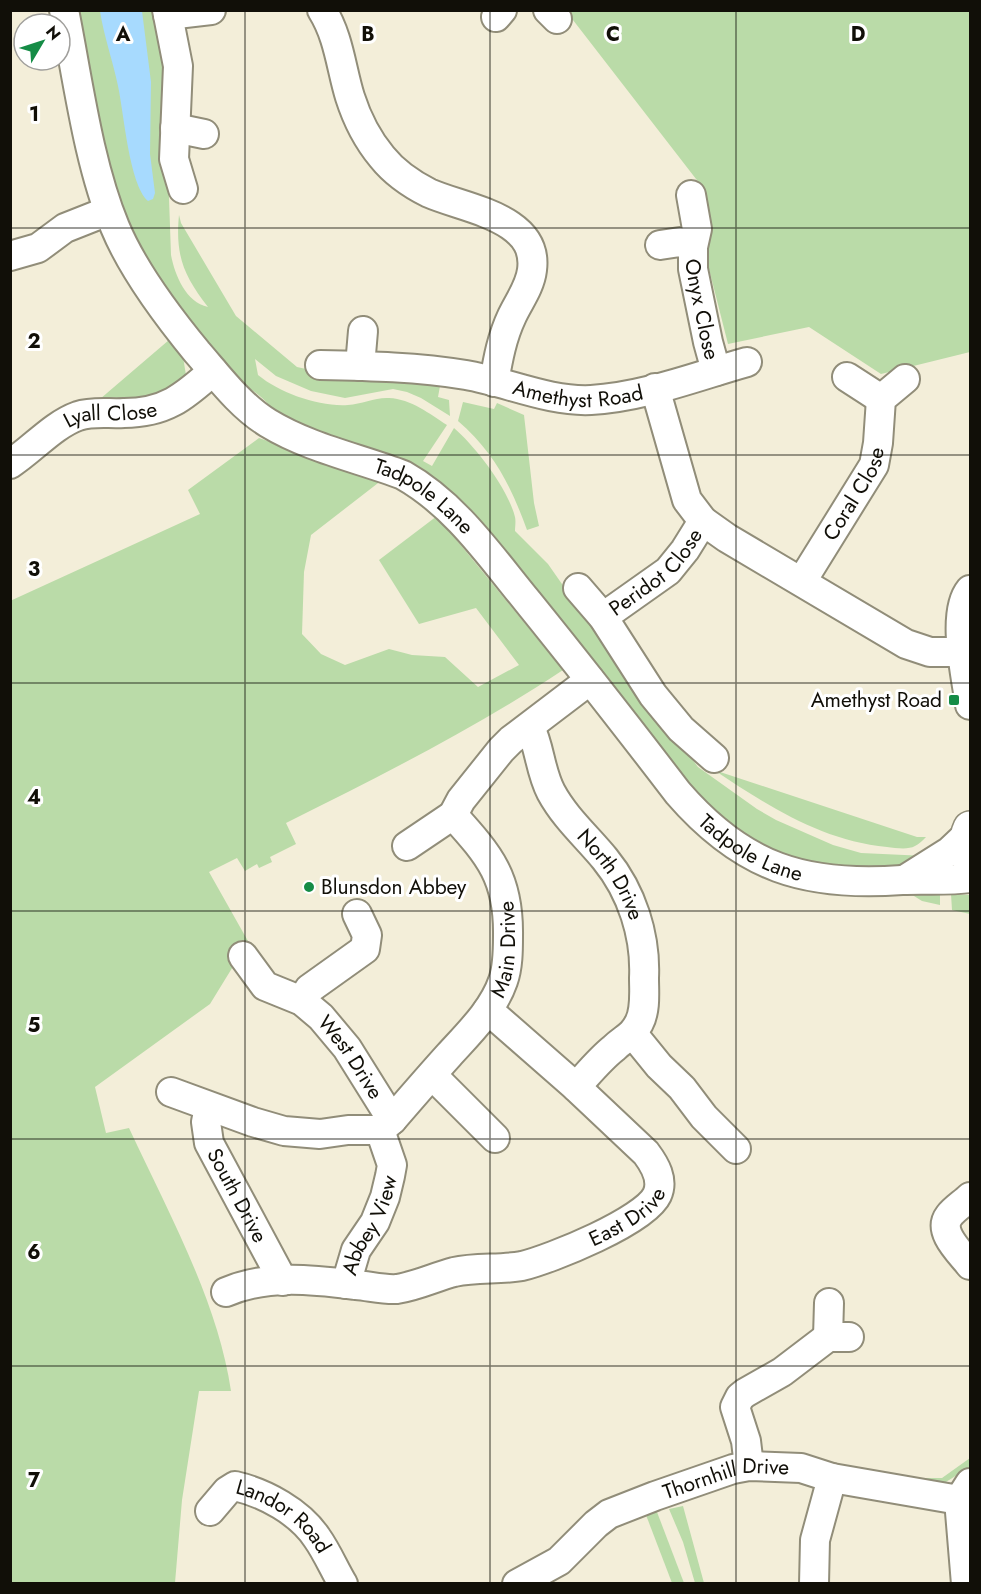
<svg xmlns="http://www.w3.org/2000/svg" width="981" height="1594" font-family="Jost,sans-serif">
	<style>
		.green { fill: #badba8 }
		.water { fill: #a7dafe }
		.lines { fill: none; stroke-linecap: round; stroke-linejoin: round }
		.minor-casing { stroke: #918d79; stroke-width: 32 }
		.major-casing { stroke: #918d79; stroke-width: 36 }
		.minor { stroke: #fff; stroke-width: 28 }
		.major { stroke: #fff; stroke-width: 33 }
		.grid { fill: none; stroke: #110f08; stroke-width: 1.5; stroke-opacity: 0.55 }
		.poi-dot { fill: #158c46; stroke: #fff; stroke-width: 2 }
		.labels { text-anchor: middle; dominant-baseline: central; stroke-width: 6; stroke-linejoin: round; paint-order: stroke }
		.street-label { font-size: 21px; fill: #110f08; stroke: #fff }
		.poi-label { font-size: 21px; fill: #110f08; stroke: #fff; text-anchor: end }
		.grid-label { font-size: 20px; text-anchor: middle; font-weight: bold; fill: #110f08; stroke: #fff; stroke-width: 6; stroke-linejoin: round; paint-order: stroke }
	</style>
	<rect width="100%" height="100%" fill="#f3eed9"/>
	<g class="green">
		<path d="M 71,11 L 156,11 L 164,54 L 171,255 C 175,276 186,302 208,307 C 184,276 175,256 179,215 L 181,223 L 236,316 L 297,367 L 360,381 L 367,374 L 440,386 L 438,397 L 449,400 L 450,416 L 421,398 L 407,392 L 393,389 L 345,398 L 311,391 L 276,376 L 255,359 L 258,375 C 280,393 319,407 348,405 C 362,404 376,397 389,398 C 411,399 430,414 447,425 L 423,461 L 432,466 L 454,428 C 476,447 508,489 515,517 C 516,521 515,527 515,531 L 548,564 L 652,713 L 671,731 L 698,767 L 757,809 L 776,820 L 833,845 L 861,853 L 926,856 L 907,864 L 876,868 L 829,867 L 797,863 L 741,838 L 698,795 L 483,534 L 280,420 C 273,407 256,390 242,385 L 204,348 L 122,221 Z"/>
		<path d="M 566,11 L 970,11 L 970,352 L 881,374 L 809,327 L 728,344 L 709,269 L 703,188 Z"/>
		<path d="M 169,340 L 183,357 L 186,375 C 164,401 132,399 100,399 Z"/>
		<path d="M 463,402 L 494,409 L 497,403 L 524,415 L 534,503 L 539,526 L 527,530 C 511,486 494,452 458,421 Z"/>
		<path d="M 259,438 L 382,480 L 311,535 L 304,572 L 302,634 L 321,654 L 345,665 L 389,649 L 412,655 L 445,657 L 478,687 L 519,665 L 476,608 L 419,624 L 379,560 L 437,516 L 563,670 C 474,729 382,775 286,823 L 296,844 L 270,857 L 272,862 L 259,868 L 257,864 L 245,871 L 237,858 L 209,872 L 253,950 L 237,960 L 210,1004 L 95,1087 L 106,1133 L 129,1128 C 167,1210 218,1301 231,1391 L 199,1391 L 182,1500 L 175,1583 L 11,1583 L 10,601 L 200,514 L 188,490 Z"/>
		<path d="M 714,770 L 917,837 L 926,837 C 923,840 919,844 915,846 C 908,850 896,848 887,847 C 822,841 768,806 714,770 Z"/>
		<path d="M 906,891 L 940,894 L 940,905 L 922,901 Z"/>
		<path d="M 951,894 L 970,895 L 970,914 L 952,910 Z"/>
		<path d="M 970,1458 L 970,1467 L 941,1485 L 915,1478 L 942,1478 Z"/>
		<path d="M 683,1506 L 704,1583 L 695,1583 L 683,1542 L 669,1509 Z"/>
		<path d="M 657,1512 L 684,1583 L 672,1583 L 646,1515 Z"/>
	</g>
	<path class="water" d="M 100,11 L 142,11 L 151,82 L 150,154 L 155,193 L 153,199 L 148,201 C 129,184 124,113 118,86 C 113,61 104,37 100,11 Z"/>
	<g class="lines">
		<defs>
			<g id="minor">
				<path id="s1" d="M 64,10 C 78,80 88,162 115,227 C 132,268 169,318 197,352 C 218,376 240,406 268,423 C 309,448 358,458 403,475 C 456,505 490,556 528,602 C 579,665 629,729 678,793 C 743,868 805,887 902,880 C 925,879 947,881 970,878"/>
				<path d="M 167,10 L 178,66 L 174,159 L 183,189"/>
				<path d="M 322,10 C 339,37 341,68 350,97 C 357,119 367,139 382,157 C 394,172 411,184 429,193 C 465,209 539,217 532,270 C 530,287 519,301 512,316 C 502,337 498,359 494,382"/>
				<path d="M 548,10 L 557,19"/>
				<path d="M 168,15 L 211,10"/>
				<path d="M 496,17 L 502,10"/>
				<path d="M 175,128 L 204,134"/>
				<path id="s2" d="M 691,195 L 697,229 L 693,247 L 693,269 L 708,342 L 716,371"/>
				<path d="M 660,245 L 680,242 L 693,247"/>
				<path d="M 10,256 L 38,248 L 65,228 L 108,211"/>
				<path id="s3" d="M 320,365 C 369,366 418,367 466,375 C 507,382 549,402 591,400 C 644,397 697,376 747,362"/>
				<path d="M 360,366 L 363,331"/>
				<path d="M 847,377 L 881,399"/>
				<path d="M 655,388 L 687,500 L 703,521 L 727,538 L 906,644 L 930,652 L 963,652"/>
				<path id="s4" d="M 10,464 C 33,449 53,425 78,416 C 93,411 109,414 124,413 C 165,413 184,397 213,371"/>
				<path id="s5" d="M 802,581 L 874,465 L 878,443 L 881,399 L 905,379"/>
				<path d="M 578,588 L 603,617 L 653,695 L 681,729 L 714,758"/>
				<path d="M 970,590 C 951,613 966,676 970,705"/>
				<path id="s6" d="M 603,617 L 668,571 L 685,550 L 703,521"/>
				<path id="s7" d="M 530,727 C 540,748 540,771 551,792 C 565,818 587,837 605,859 C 632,892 646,936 644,978 C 644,992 646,1010 639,1023 C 632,1037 624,1038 614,1048 C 600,1059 588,1074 576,1087"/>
				<path d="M 407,846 L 453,815 L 461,800 L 501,750 L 511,740 L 590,680"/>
				<path d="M 904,880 L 950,851 L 968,834"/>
				<path id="s8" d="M 243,956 L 265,986 L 302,1001 L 321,1017 L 347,1048 L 392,1120"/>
				<path d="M 302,1001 L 309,989 L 365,949 L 367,935 L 357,914"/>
				<path d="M 633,1034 L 659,1066 L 682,1088 L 704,1117 L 736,1149"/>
				<path d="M 432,1075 L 495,1138"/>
				<path d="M 171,1092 L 253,1122 L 284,1131 L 320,1134 L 348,1130 L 380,1130"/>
				<path id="s9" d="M 209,1107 L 206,1122 L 209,1143 L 283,1281"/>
				<path id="s10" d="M 380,1130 L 392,1120 C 411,1098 430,1076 449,1055 C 469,1033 493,1010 503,981 C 508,967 508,950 508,936 C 509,878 490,856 453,815"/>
				<path d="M 970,1197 C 964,1203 954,1209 949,1216 C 937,1232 961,1253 970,1265"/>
				<path id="s11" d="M 346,1284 L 356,1250 L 375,1222 L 385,1197 L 390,1176 L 392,1165 L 380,1130"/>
				<path id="s12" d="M 226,1292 C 267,1274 314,1280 356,1285 C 369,1286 384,1290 397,1289 C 417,1286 435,1277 454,1272 C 476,1267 500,1270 522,1266 C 551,1259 645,1221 657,1195 C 664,1180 655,1165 646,1153 L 576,1087 L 488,1010"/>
				<path d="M 828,1337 L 829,1303"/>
				<path d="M 749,1466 L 746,1441 L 735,1407 L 740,1397 L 745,1393 L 782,1372 L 828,1337 L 849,1337"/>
				<path id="s13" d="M 210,1511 L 227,1491 L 235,1486 C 265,1493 300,1512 317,1538 C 327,1552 334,1569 343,1584"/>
				<path id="s14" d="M 517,1584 L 559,1561 L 596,1524 L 609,1514 L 655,1496 L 733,1469 L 749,1466 L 801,1468 L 832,1478 L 959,1500"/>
				<path d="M 814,1584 L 815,1540 L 832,1478"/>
				<path d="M 966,1584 L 959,1500 L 970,1483"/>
			</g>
			<path id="major" d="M 970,828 C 965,839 965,850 970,861"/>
		</defs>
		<use href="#minor" class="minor-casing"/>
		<use href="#major" class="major-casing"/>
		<use href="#minor" class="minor"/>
		<use href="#major" class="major"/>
	</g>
	<path class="grid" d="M 245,10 L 245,1584M 490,10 L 490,1584M 736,10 L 736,1584M 10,228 L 970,228M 10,455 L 970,455M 10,683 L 970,683M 10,911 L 970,911M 10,1139 L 970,1139M 10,1366 L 970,1366"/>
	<g class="poi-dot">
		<rect x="948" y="694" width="12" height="12" rx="3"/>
		<circle cx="309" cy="887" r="6"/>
	</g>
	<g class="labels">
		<g class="street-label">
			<text stroke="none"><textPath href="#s2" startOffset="116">Onyx Close</textPath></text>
			<text stroke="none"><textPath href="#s3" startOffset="261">Amethyst Road</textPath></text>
			<text stroke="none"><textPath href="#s4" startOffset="116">Lyall Close</textPath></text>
			<text stroke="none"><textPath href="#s5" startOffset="102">Coral Close</textPath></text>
			<text stroke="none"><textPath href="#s1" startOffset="648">Tadpole Lane</textPath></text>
			<text stroke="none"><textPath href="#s6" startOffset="70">Peridot Close</textPath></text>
			<text stroke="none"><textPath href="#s1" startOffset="1134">Tadpole Lane</textPath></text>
			<text stroke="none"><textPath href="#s7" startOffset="171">North Drive</textPath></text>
			<text stroke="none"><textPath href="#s10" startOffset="226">Main Drive</textPath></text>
			<text stroke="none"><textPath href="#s8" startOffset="152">West Drive</textPath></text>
			<text stroke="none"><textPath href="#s9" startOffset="96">South Drive</textPath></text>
			<text stroke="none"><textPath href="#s12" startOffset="418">East Drive</textPath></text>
			<text stroke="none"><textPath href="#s11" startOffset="64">Abbey View</textPath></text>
			<text stroke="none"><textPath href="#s14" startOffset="240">Thornhill Drive</textPath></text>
			<text stroke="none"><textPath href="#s13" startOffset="94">Landor Road</textPath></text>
		</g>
		<g class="poi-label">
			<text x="942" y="700">Amethyst Road</text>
			<text x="321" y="887" text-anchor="start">Blunsdon Abbey</text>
		</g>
	</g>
	<g class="grid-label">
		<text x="123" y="41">A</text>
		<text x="368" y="41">B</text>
		<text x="613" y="41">C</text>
		<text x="858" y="41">D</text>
		<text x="34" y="121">1</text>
		<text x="34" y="348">2</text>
		<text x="34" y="576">3</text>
		<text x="34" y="804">4</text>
		<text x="34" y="1032">5</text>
		<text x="34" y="1259">6</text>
		<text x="34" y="1487">7</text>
	</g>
	<rect width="981" height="1594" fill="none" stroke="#110f08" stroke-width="24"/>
	<g transform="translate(42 42) rotate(51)"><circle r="28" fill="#ffffff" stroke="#a09f9c" stroke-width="1.5"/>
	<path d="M0-4.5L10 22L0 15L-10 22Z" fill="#158c46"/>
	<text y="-9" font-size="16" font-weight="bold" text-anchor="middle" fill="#110f08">N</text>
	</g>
</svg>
